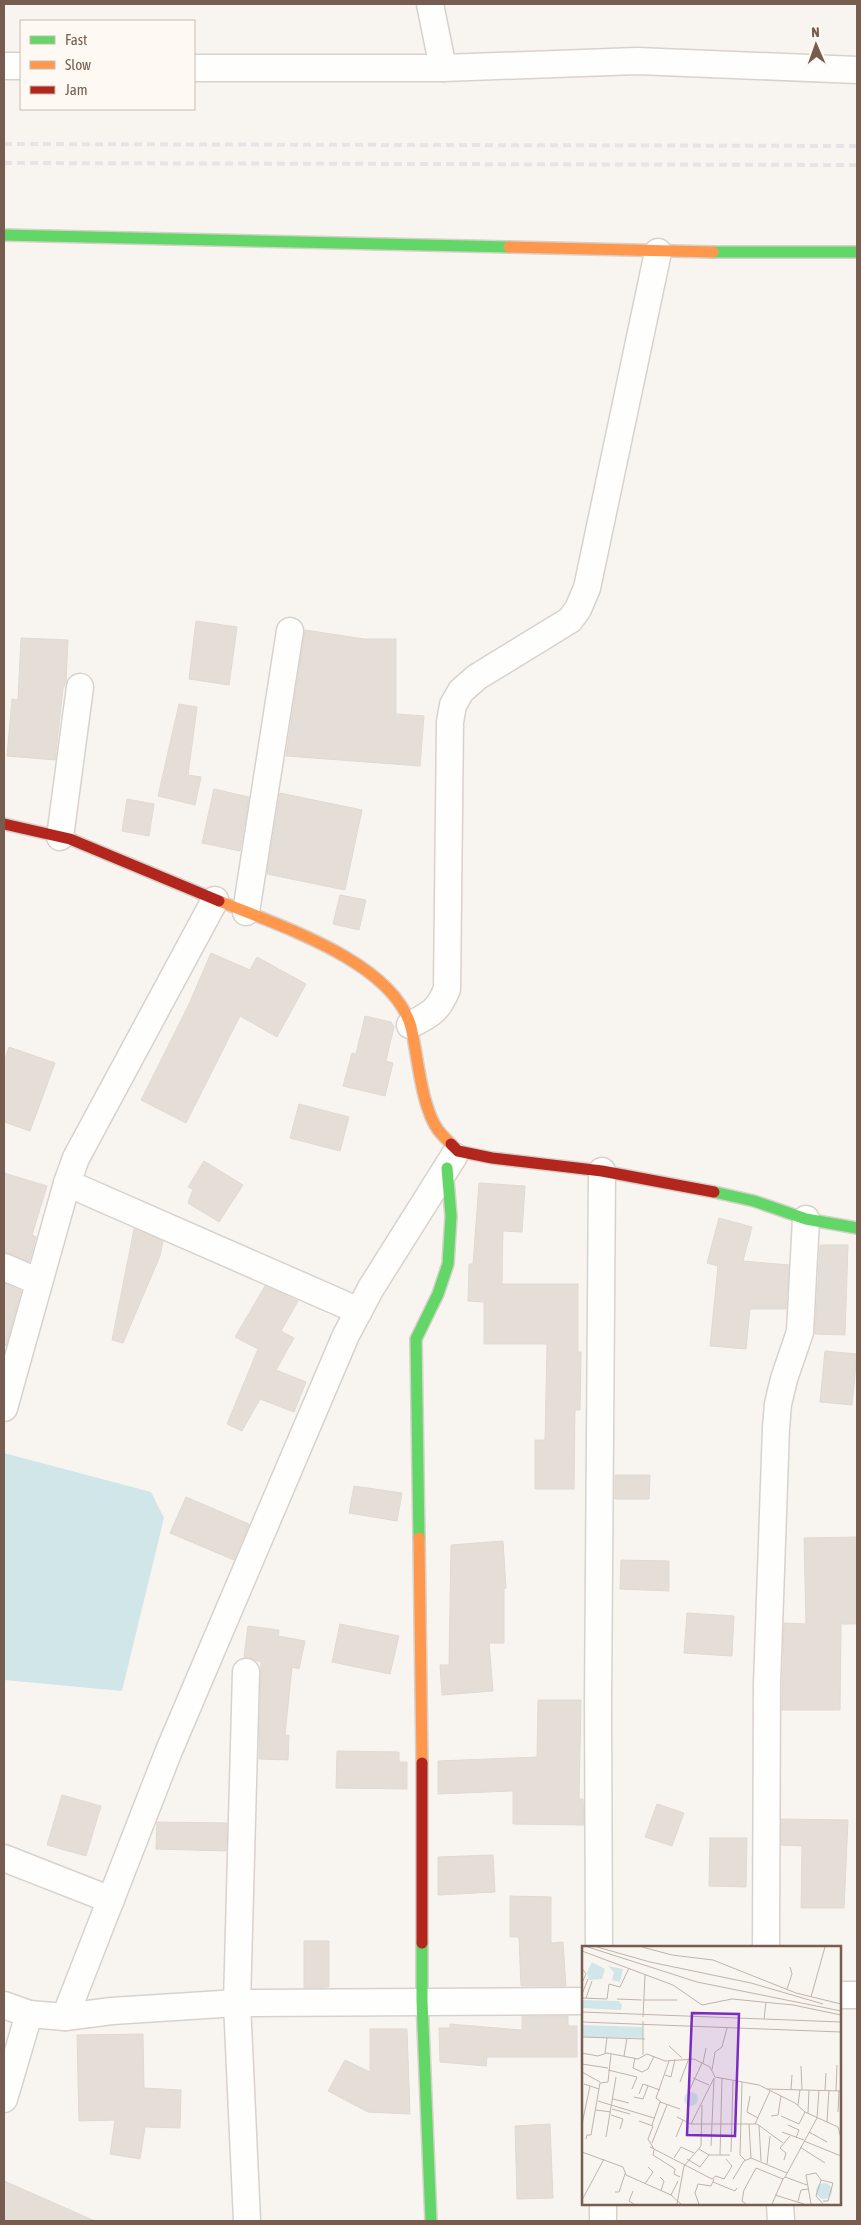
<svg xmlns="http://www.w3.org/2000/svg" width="861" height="2225" font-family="'Asap Condensed',sans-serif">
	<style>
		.water { fill: #d1e6e9 }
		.building { fill: #e5ded7; stroke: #e1d9d2 }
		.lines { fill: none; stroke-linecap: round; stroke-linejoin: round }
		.street-casing { stroke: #d8d2cd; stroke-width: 29 }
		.fast-casing { stroke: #d6d1ca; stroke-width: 14 }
		.slow-casing { stroke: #d6d1ca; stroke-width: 14 }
		.jam-casing { stroke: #d6d1ca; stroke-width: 14 }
		.street { stroke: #fefefd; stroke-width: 26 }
		.fast { stroke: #63d668; stroke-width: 11 }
		.slow { stroke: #ff974d; stroke-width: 11 }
		.jam { stroke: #b3261e; stroke-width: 11 }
		.rail { stroke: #e6e4e7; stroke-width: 4; stroke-dasharray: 8 5; stroke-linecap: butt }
		.inset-road { fill: none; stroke: #c0b3ab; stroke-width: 1 }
		.view { fill: #7b2cbf; fill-opacity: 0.15; stroke: #7b2cbf; stroke-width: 2.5 }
		.inset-edge { fill: none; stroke: #775d4f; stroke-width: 2.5 }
	</style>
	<rect width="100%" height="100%" fill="#f8f5f0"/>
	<path class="water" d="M 4,1453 L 151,1492 L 164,1518 L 122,1691 L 4,1680 Z"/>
	<g class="building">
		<path d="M 196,621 L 237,627 L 229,685 L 189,679 Z"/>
		<path d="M 305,630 L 364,639 L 396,639 L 396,714 L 424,716 L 420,766 L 286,756 Z"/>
		<path d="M 21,638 L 68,640 L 66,682 L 63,689 L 55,760 L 7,756 L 12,699 L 18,700 Z"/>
		<path d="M 179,704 L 197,707 L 188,775 L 201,777 L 195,805 L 158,796 Z"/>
		<path d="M 214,789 L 249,797 L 240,851 L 202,843 Z"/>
		<path d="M 280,793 L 362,810 L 345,890 L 267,874 Z"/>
		<path d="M 127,799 L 154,804 L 149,836 L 122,831 Z"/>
		<path d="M 340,895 L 366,900 L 359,930 L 333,924 Z"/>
		<path d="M 211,953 L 250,970 L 257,957 L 306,984 L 277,1037 L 240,1016 L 186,1123 L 141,1100 L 189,1004 Z"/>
		<path d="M 365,1016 L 391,1022 L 394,1027 L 386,1061 L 393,1063 L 385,1096 L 343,1086 L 352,1053 L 356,1054 Z"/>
		<path d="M 9,1047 L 55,1063 L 30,1131 L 4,1122 L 4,1062 Z"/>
		<path d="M 299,1104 L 349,1117 L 340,1151 L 290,1138 Z"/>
		<path d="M 204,1161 L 243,1185 L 219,1222 L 188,1203 L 193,1189 L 188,1187 Z"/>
		<path d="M 4,1173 L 47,1186 L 32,1235 L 36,1237 L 29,1262 L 4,1252 Z"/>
		<path d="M 479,1183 L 525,1186 L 522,1232 L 503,1231 L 502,1284 L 578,1284 L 578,1352 L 581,1352 L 580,1410 L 575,1410 L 574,1489 L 535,1489 L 535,1440 L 545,1440 L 547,1344 L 484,1344 L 484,1302 L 468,1301 L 469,1264 L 473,1264 Z"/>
		<path d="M 719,1218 L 752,1227 L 743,1261 L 789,1265 L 786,1309 L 750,1309 L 746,1349 L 710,1346 L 718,1266 L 707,1263 Z"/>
		<path d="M 134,1229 L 163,1241 L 160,1256 L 123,1343 L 112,1340 Z"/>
		<path d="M 820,1245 L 848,1245 L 845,1335 L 815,1334 Z"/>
		<path d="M 4,1283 L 21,1291 L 6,1346 L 4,1345 Z"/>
		<path d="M 265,1286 L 298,1301 L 281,1331 L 294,1338 L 276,1370 L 306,1382 L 294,1412 L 260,1399 L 242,1431 L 227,1424 L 258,1349 L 235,1337 Z"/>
		<path d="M 825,1351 L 857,1354 L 852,1405 L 820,1402 Z"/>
		<path d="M 615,1475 L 650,1475 L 649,1499 L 615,1499 Z"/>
		<path d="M 354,1486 L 402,1493 L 397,1521 L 349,1513 Z"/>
		<path d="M 186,1497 L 249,1524 L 234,1560 L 170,1533 Z"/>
		<path d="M 857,1537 L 857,1624 L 841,1624 L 840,1710 L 782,1710 L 784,1623 L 806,1624 L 804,1538 Z"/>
		<path d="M 503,1541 L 506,1588 L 504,1588 L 504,1643 L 489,1643 L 493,1691 L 442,1695 L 440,1665 L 449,1665 L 451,1545 Z"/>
		<path d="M 621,1560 L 669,1561 L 669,1591 L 620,1589 Z"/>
		<path d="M 687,1613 L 734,1616 L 732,1656 L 684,1653 Z"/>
		<path d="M 340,1624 L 399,1636 L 390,1674 L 332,1662 Z"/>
		<path d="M 248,1626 L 279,1630 L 278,1636 L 305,1641 L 299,1669 L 292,1667 L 285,1735 L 289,1735 L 288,1760 L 259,1759 L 261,1662 L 244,1657 Z"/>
		<path d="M 538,1700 L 581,1700 L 579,1799 L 583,1799 L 584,1825 L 513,1824 L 513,1791 L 438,1794 L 438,1761 L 537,1757 Z"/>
		<path d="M 337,1751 L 399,1752 L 399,1762 L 407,1762 L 407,1789 L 336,1788 Z"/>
		<path d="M 62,1795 L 101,1806 L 86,1856 L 47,1845 Z"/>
		<path d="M 657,1804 L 684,1813 L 672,1846 L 645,1837 Z"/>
		<path d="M 781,1819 L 848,1820 L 844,1908 L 801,1908 L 802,1846 L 781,1845 Z"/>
		<path d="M 157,1822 L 227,1823 L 226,1851 L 156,1849 Z"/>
		<path d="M 710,1838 L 747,1838 L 746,1887 L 709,1886 Z"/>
		<path d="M 493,1855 L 495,1892 L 438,1895 L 438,1857 Z"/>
		<path d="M 510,1896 L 551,1897 L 551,1943 L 563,1942 L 566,1986 L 521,1986 L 519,1937 L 510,1937 Z"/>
		<path d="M 304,1941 L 329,1941 L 329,1987 L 304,1988 Z"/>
		<path d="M 522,2016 L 568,2016 L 568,2026 L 577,2026 L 577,2057 L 487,2057 L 486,2066 L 440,2062 L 439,2028 L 450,2028 L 450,2024 L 522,2030 Z"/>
		<path d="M 370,2029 L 407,2029 L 410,2114 L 368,2112 L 328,2091 L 345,2060 L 370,2072 Z"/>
		<path d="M 143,2034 L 144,2088 L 181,2090 L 180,2128 L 145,2127 L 140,2159 L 110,2154 L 115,2120 L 79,2121 L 77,2035 Z"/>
		<path d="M 550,2124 L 553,2198 L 517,2199 L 515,2126 Z"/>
		<path d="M 4,2181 L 95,2221 L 4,2221 Z"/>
	</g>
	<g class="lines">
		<defs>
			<g id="street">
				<path d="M 430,4 L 443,68"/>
				<path d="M 4,66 L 21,66"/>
				<path d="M 194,68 L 443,68 L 637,61 L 857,70"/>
				<path d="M 60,837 L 80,687"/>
				<path d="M 246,912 L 290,631"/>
				<path d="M 410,1025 C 431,1014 438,1011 447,989 L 450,722 L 453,705 L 461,691 L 477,677 L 570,620 L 578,609 L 587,588 L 658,252"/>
				<path d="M 67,1183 L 359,1311"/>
				<path d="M 4,1267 L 39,1282"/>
				<path d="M 4,1408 L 67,1183 L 76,1158 L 215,900"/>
				<path d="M 246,1672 L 237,2003 L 247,2221"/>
				<path d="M 4,1858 L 111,1900"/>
				<path d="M 599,1948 L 598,1703 L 602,1171"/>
				<path d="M 766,1948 L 767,1684 L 776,1428 L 778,1404 L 784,1379 L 800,1332 L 806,1219"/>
				<path d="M 840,1995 L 857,1995"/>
				<path d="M 4,2005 L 29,2014 L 65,2017 L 112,2011 L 237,2003 L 584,2001"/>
				<path d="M 65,2017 L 168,1753 L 346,1335 L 371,1288 L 454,1156"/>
				<path d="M 4,2099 L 29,2014"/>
				<path d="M 603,2204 L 603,2221"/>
				<path d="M 780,2204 L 781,2221"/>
			</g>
			<g id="fast">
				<path d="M 4,235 L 509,247"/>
				<path d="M 713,252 L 857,252"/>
				<path d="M 714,1192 L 754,1201 L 806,1219 L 857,1228"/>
				<path d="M 419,1538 L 416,1339 L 438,1294 L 448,1264 L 451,1216 L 447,1168"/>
				<path d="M 422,1943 L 422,2001 L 431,2221"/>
			</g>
			<g id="slow">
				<path d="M 509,247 L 713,252"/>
				<path d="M 219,901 C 277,925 393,961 411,1027 C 418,1057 421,1106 438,1130 C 442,1135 447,1140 451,1144"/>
				<path d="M 419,1538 L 422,1763"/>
			</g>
			<g id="jam">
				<path d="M 4,824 L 70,839 L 219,901"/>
				<path d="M 451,1144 L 458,1151 L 492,1158 L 602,1171 L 714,1192"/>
				<path d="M 422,1943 L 422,1763"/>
			</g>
		</defs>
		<use href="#street" class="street-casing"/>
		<use href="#fast" class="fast-casing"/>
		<use href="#slow" class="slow-casing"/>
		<use href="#jam" class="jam-casing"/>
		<use href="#street" class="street"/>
		<use href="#fast" class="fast"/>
		<use href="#slow" class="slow"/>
		<use href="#jam" class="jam"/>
		<g class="rail">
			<path d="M 4,144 L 857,146"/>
			<path d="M 4,163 L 857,165"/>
		</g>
	</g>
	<g transform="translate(582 1946)">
		<rect width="259" height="259" fill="#f8f5f0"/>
		<path d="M 10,16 L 23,23 L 20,33 L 7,34 L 5,26 ZM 26,20 L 41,23 L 38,36 L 30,34 L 32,26 ZM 0,54 L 37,55 L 40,59 L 39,64 L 0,62 ZM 0,79 L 60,81 L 61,92 L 0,91 ZM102 153a7 7 0 1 1 14 0a7 7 0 1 1-14 0ZM234 245a8 8 0 1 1 16 0a8 8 0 1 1-16 0Z" fill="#d1e6e9"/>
		<path class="inset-road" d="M 6,1 L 115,36 L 259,65M 15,1 L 68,16 L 169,37 L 241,58M 60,1 L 90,9 L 131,14 L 214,47 L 259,58M 0,5 L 91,39 L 120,59 L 150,53 L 211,59 L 259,69M 0,22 L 4,28 L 0,37M 205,43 L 210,28 L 208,21M 0,48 L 6,33M 229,51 L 243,1M 0,52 L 25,53 L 27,38 L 38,41 L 47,22M 4,52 L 10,35M 35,53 L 60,54M 61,54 L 95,54M 0,66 L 259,76M 61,71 L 63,29M 182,73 L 184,56M 0,76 L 259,86M 0,91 L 63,93M 87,100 L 100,112M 0,107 L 16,110 L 25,107 L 56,113 L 65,108 L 83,115 L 112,113 L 128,121 L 133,131 L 177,139 L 213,157 L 223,166 L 256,181 L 259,192M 23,107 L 25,92M 61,109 L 61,75M 42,110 L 45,92M 53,112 L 51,122 L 60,126 L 66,123 L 72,110M 121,117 L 124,102M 0,118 L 26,122M 219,120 L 220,144M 26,124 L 55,131 L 50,143M 130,124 L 133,106 L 140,101 L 145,82M 0,126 L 18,136M 83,129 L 89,131 L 93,113M 111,132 L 127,139M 98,136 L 107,112M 160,136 L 158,209 L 163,214M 2,138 L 17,143M 185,143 L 259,145M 209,144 L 210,129M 243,144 L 244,127M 107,145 L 120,117M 254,145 L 255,119M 57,148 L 61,138 L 78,144M 168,150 L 165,166 L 176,172M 52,151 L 61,153 L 66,140M 31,153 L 47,157M 16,155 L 72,172M 79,156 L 74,152 L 87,115M 216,159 L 218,144M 30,163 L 48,168M 14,164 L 29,166M 256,166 L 257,145M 226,167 L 227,144M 29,169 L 41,173 L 38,183M 189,170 L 196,169 L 199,150M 199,170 L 217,178 L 223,166M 95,171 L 109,178 L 175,178 L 201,197M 57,175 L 71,180 L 66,193 L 72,203M 245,176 L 247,144M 0,178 L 8,140M 109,178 L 132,132M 167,178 L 169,212M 173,178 L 188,145M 70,179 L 78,156 L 98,163M 177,179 L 179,215M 206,179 L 217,184 L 214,192M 200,186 L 222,194M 227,186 L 245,196M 24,191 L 34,131M 94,191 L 101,174M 4,193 L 5,189 L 9,189 L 18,137 L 26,136 L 29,108M 222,195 L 259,210M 70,197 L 85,159M 129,200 L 132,132M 68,201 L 130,233 L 134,230 L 142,233 L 150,220 L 144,213M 218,201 L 243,217M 117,203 L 127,209 L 148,209M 72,204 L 71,209 L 93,223 L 92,228 L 98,231M 0,206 L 41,221 L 44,229 L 89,249 L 99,258M 149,206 L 151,135M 138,209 L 140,132M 92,212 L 99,201 L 112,207M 105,213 L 118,221 L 127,209M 202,214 L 204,207 L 198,202 L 208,190M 185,218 L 188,190M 78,231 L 82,235 L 79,245M 203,231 L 225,239M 151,233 L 162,215 L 169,212 L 205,227M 131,236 L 153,245 L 155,242M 63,238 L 71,226 L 66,221M 51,245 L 47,255 L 52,258M 33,246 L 37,246 L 43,228M 89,249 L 96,235M 193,249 L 222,258M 0,254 L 22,213M 216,255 L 219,244 L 226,243M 241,255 L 246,255 L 251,237 L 239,234 L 234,250 L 241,258M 95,258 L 102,220 L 119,200 L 120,159M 117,258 L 113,247 L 116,238 L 129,240 L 132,233M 164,258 L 160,255 L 162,244 L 174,222 L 201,233 L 203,231 L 235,172 L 237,144M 190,258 L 201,233M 229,258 L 224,229 L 234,227 L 239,234"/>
		<path class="view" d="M 110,67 L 157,68 L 153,190 L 105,189 Z"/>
		<rect width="259" height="259" class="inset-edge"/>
	</g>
	<rect width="861" height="2225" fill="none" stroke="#775d4f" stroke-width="10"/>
	<rect x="20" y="20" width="175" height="90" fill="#fefaf3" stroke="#c8bbb1"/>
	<rect x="30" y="36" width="25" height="8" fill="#63d668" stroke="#c8bbb1"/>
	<text x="65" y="45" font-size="15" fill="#775d4f">Fast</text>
	<rect x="30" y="61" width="25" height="8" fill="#ff974d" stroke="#c8bbb1"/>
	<text x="65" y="70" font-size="15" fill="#775d4f">Slow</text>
	<rect x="30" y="86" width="25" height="8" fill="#b3261e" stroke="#c8bbb1"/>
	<text x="65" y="95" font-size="15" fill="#775d4f">Jam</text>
	<g transform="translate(816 45) rotate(358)" stroke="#fefaf3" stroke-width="4" paint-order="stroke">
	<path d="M0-4L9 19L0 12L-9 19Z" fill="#775d4f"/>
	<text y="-8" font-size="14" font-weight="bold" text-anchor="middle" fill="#775d4f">N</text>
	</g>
</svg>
